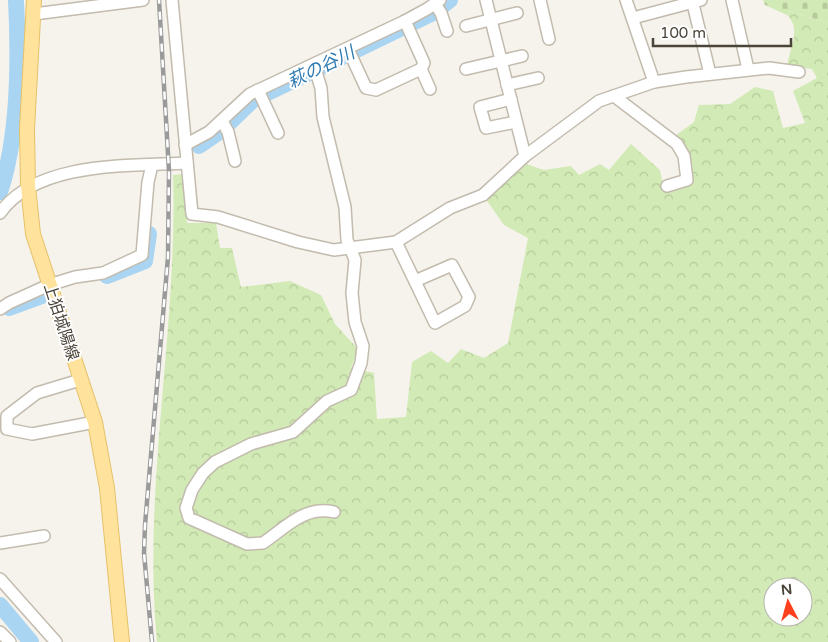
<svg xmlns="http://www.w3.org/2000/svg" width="828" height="642" font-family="'Varela Round','Noto Sans JP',sans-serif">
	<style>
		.forest { fill: url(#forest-crowns); fill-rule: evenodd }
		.cemetery { fill: url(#cemetery-stones) }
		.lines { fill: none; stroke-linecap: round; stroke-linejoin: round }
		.river { stroke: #a9d4f2; stroke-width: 16 }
		.minor-casing { stroke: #c2bbae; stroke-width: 14 }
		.major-casing { stroke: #e6c16a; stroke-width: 16 }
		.minor { stroke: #fff; stroke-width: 11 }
		.major { stroke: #ffe39c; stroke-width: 14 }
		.rail-casing { stroke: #9a9a9a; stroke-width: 4.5 }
		.rail { stroke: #fff; stroke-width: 2.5; stroke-dasharray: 8; stroke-linecap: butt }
		.labels { text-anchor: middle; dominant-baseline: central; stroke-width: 4; stroke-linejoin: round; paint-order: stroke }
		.street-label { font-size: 16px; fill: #4b4439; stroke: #fff }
		.water-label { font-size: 18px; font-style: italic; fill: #2e7ab2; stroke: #fff }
	</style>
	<defs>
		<pattern id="forest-crowns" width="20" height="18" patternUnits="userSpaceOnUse" patternTransform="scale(1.25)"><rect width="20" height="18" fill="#d2eab5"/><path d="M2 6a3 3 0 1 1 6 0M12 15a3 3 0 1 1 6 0" fill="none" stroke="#b6ca9c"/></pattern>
		<pattern id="cemetery-stones" width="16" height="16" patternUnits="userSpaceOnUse" patternTransform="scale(1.25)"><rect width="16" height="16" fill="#d2eab5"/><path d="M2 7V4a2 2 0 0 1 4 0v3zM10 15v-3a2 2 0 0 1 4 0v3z" fill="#b6ca9c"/></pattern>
	</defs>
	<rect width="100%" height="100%" fill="#f6f3ec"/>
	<path class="forest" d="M 790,11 L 828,23 L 828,642 L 157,642 C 142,486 178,331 173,175 L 183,174 L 187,223 L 216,223 L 220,248 L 232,248 L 241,287 L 290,281 L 321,295 L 335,324 L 358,349 L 351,368 L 374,373 L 377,419 L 406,417 L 412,362 L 431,351 L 448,363 L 461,349 L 484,358 L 508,343 L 528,238 L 504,225 L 485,198 L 526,164 L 544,170 L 571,166 L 579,175 L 600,164 L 609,170 L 631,144 L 660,170 L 664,190 L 693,182 L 689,153 L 675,136 L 694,122 L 699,105 L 730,104 L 755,87 L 773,91 L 783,128 L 805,123 L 793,91 L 817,78 L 812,69 L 787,66 C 789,50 802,28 787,15 ZM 773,587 L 803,587 L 803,617 L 773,617 Z"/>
	<path class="cemetery" d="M 763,0 L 828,0 L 828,23 L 790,11 L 787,15 L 765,5 Z"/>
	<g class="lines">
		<g class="river">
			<path d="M 199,146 L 221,131 L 253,100 L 435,12 L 450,0"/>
			<path d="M 0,192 C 19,136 19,59 16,0"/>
			<path d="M 107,276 L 145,261 L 149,234"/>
			<path d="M 9,308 L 42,296"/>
			<path d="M 0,605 L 31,642"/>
		</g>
		<defs>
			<g id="minor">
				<path d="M 172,0 L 192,214 L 218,217 L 298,242 L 334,250 L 396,242 L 450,208 L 483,195 L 525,156 L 599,101 L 654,82 L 686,77 L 769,68 L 799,72"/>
				<path d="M 486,0 L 525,156"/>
				<path d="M 540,0 L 549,39"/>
				<path d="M 626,0 L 654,82"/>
				<path d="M 692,0 L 710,74"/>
				<path d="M 732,0 L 748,69"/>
				<path d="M 435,4 L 441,13 L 447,31"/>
				<path d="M 34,14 L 143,0"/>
				<path d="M 633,18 L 701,0"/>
				<path d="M 466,26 L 517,13"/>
				<path d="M 348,49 L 366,88 L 376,90 L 421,69 L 424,63 L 405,21"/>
				<path d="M 314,65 L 321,88 L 323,117 L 345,207 L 347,240 L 355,260 L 352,293 L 355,322 L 363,346 L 361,363 L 351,390 L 327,401 L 293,432 L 251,444 L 215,462 L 203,473 L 192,490 L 186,508 L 189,518 L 247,544 L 263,543 C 285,528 305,505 334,512"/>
				<path d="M 421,69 L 430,89"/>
				<path d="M 466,69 L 522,56"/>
				<path d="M 507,85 L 538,78"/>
				<path d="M 258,90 L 278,133"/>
				<path d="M 614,96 L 677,144 L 684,156 L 687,180 L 667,186"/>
				<path d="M 511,99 L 480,107 L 486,128 L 516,122"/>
				<path d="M 222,121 L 228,132 L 235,161"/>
				<path d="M 185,145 L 209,132 L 250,94 L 405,21 L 427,9 L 440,0"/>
				<path d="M 0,213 C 37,161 129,166 187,163"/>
				<path d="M 396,242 L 435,323 L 465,306 L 469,297 L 452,265 L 415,281"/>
				<path d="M 0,309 L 9,303 L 49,285 L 75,277 L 103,273 L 142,255 L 148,182 L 152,165"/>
				<path d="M 80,380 L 37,393 L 7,416 L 7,429 L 32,434 L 95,422"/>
				<path d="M 0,543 L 44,536"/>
				<path d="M 0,579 L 56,642"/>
				<path d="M 0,632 L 10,642"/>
			</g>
			<path id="major" d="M 34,0 L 27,129 L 28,186 L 33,234 L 95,422 L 107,488 L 122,642"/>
		</defs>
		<use href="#minor" class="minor-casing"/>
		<use href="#major" class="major-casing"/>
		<use href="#minor" class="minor"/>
		<use href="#major" class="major"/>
		<defs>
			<path id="rail" d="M 152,642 L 144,553 L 145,525 L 168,257 L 169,171 L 159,0"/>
		</defs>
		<use href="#rail" class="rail-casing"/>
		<use href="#rail" class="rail"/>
	</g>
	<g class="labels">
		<g class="street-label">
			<text transform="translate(61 322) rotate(72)">上狛城陽線</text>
		</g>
		<g class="water-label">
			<text transform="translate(321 67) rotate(-26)">萩の谷川</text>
		</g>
	</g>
	<g transform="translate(788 602) rotate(354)"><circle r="24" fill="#ffffff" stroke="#b7b4b0"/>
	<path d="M0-4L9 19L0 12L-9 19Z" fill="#fc3f1d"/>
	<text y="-8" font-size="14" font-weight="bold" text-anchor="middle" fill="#4b4439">N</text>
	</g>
	<path d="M653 38v8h138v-8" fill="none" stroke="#4b4439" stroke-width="2.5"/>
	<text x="660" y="38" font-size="15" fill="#4b4439" stroke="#ffffff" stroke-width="4" paint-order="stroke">100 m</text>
</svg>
